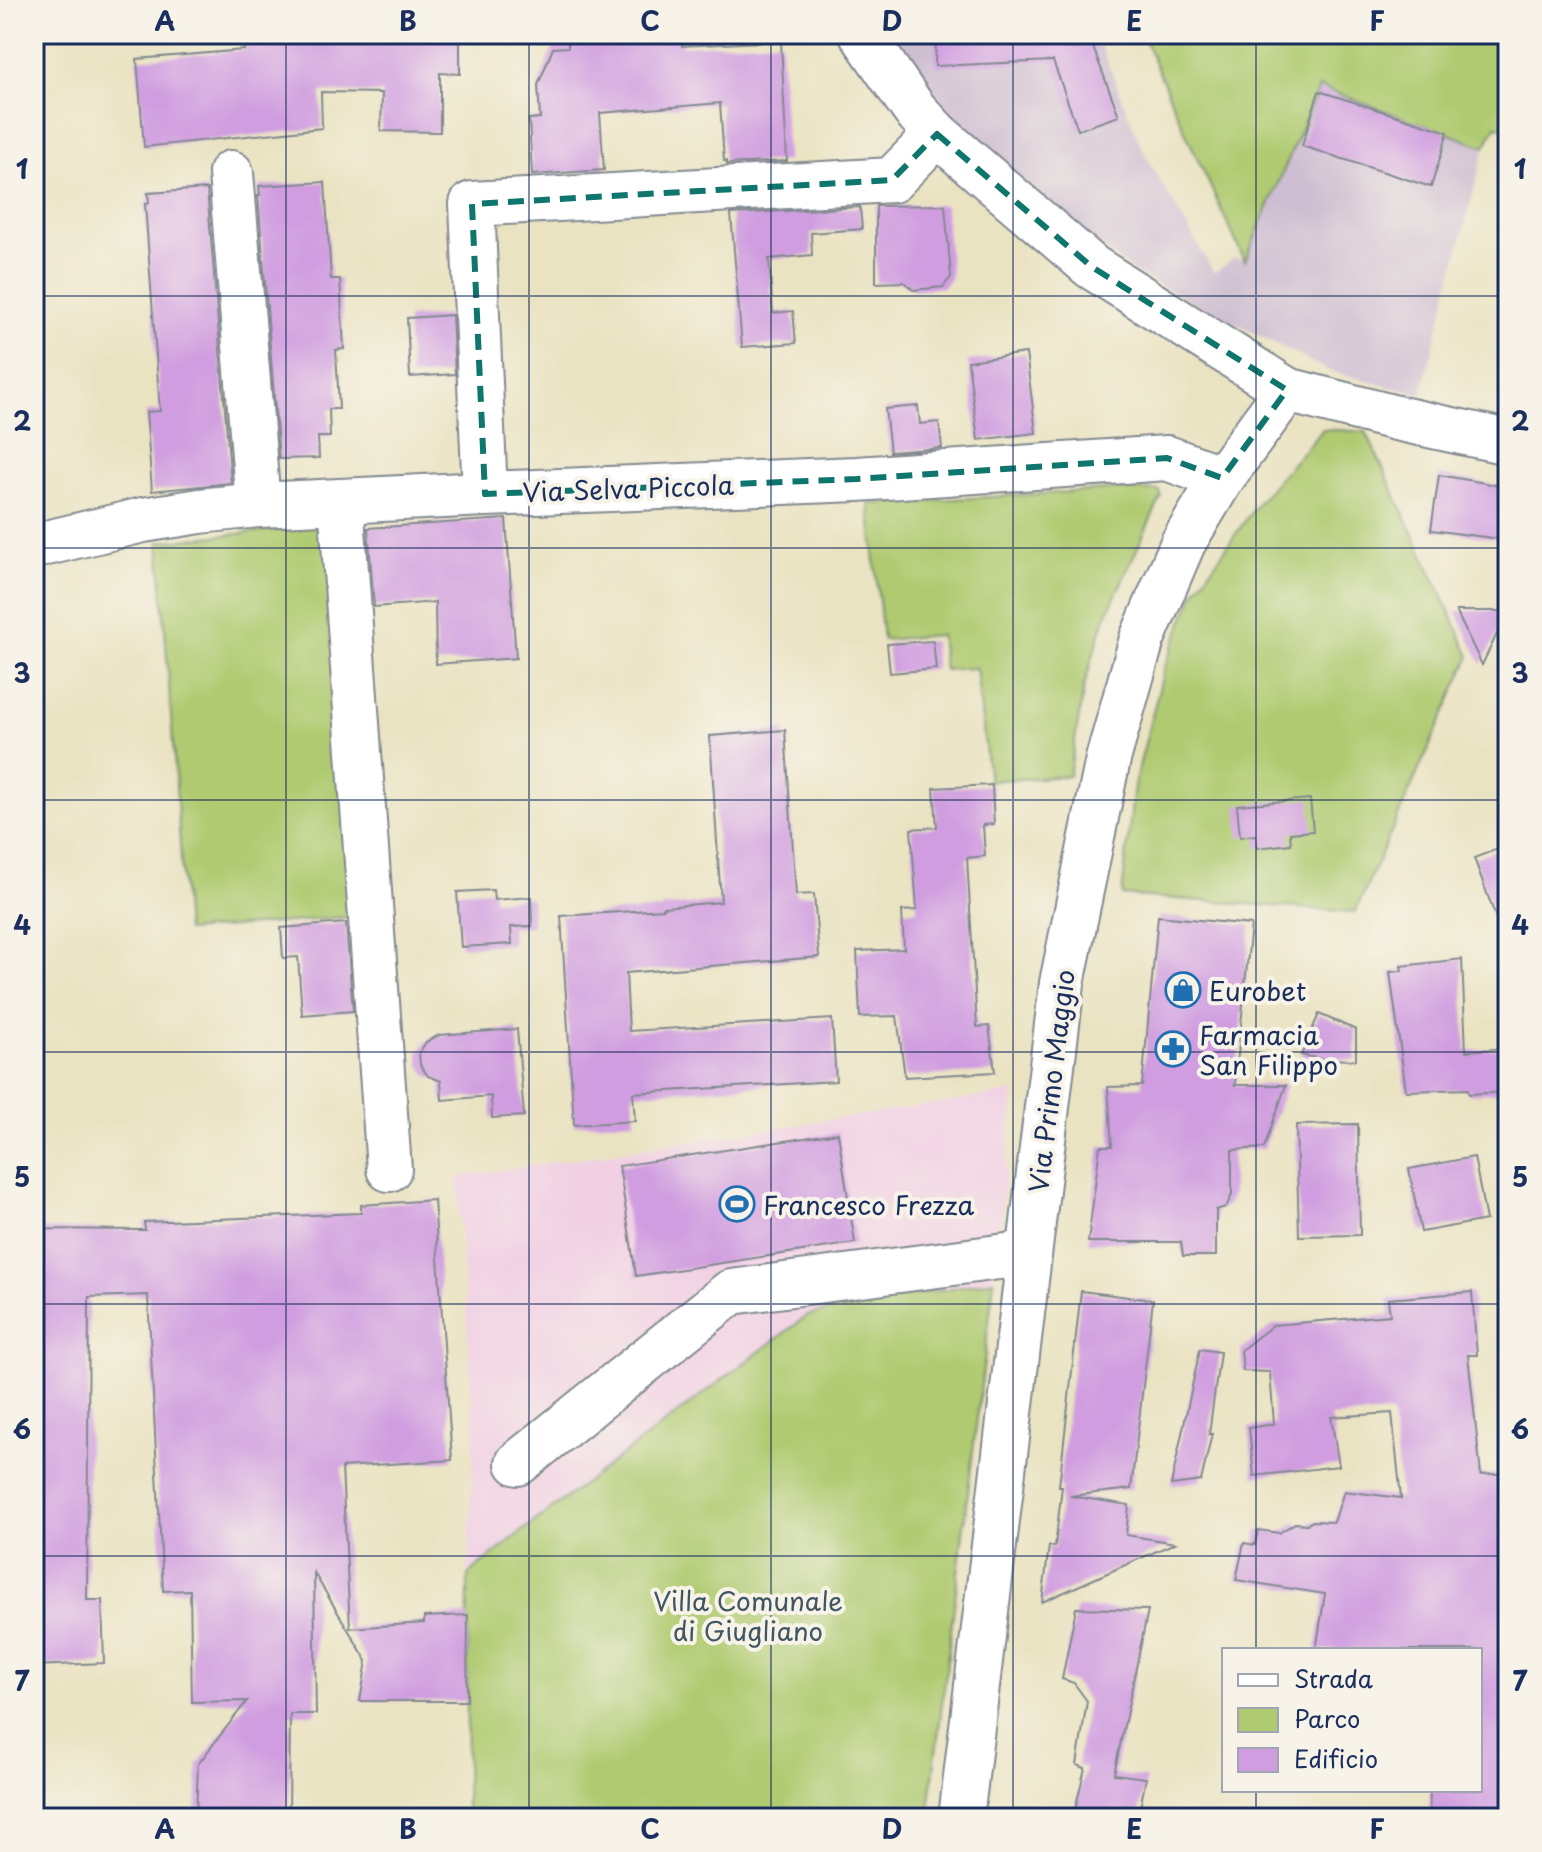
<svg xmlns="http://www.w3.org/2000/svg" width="1542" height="1852" font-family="'Playpen Sans',sans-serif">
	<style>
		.built { fill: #f1d0e4 }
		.industrial { fill: #cebed1 }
		.green { fill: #afca70; stroke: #657c67; stroke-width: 2 }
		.building { fill: #d09de0 }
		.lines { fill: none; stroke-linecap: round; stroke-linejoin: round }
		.minor-casing { stroke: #828990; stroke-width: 48 }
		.minor { stroke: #fff; stroke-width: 44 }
		.marked { fill: none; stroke: #0f766e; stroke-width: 6; stroke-dasharray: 16 10; stroke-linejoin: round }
		.grid { fill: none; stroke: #1b2f5e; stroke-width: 2; stroke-opacity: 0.55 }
		.labels { text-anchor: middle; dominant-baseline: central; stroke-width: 8; stroke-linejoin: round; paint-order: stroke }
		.street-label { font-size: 26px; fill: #1b2f5e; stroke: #f7f3e8 }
		.poi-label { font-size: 26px; fill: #1b2f5e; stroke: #f7f3e8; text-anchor: start }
		.park-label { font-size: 26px; fill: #405662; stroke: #f7f3e8 }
		.neatline { fill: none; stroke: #1b2f5e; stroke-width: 3 }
		.grid-label { font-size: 26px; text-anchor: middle; font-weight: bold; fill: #1b2f5e }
	</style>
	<rect width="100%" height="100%" fill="#f7f3e8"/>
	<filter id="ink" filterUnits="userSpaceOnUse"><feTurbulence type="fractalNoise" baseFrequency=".0125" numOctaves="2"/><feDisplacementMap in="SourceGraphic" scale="16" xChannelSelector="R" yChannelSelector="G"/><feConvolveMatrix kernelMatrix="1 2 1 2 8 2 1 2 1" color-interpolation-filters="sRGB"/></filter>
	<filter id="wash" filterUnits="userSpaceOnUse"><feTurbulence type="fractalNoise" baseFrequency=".006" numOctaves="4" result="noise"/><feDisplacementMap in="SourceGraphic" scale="32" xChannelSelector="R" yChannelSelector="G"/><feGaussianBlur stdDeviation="1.8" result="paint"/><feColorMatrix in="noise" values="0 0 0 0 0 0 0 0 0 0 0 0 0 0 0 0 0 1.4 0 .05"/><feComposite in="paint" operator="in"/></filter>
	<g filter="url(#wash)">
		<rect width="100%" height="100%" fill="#eae3c2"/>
		<path class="built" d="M 1014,1092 L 994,1280 L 808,1315 L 522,1531 L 468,1575 L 474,1430 L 457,1177 Z"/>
		<path class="industrial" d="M 879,34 L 1096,34 L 1144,153 L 1214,273 L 1234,258 L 1246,260 L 1319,87 L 1485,147 L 1421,395 L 1330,371 L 1139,275 L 1076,229 L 921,94 Z"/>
		<g class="green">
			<path d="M 1142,34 L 1508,34 L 1508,129 L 1496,126 L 1485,147 L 1319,87 L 1245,261 L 1187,136 Z"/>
			<path d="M 1323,429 L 1366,432 L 1470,656 L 1355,912 L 1122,895 L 1134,786 L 1165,666 L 1195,592 L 1259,501 Z"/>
			<path d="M 1123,489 L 1160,491 L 1161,497 L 1104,620 L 1084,686 L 1069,776 L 989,781 L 976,668 L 944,670 L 940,635 L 883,640 L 869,504 Z"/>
			<path d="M 333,524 L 358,916 L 186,931 L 159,542 Z"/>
			<path d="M 994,1280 L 928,1818 L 466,1818 L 468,1575 L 522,1531 L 808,1315 Z"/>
		</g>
		<g id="blocks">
			<g class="building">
				<path d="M 243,34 L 460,34 L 460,74 L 440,73 L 440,132 L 381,131 L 382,93 L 321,92 L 322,128 L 144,147 L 137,59 L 244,50 Z"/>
				<path d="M 568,34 L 681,34 L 682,46 L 781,41 L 787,161 L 727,164 L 727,161 L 724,161 L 720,103 L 600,113 L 604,170 L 532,175 L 529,119 L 540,118 L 538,85 L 553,48 L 568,47 Z"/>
				<path d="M 975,34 L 1088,34 L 1119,116 L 1078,130 L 1053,61 L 935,66 L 936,36 Z"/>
				<path d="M 1319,91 L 1448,132 L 1431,187 L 1302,146 Z"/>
				<path d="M 325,182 L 331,279 L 340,279 L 344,349 L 336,350 L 339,409 L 329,409 L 330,437 L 318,437 L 319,458 L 279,459 L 258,195 L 260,195 L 259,186 Z"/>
				<path d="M 207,189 L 231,483 L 152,491 L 146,412 L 160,411 L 145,204 L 149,203 L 148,193 Z"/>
				<path d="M 945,205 L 951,277 L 943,287 L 913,290 L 904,282 L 876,283 L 876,206 Z"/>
				<path d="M 860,207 L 862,229 L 811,233 L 812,255 L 769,259 L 773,313 L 793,311 L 796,343 L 742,347 L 731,214 Z"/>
				<path d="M 452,315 L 455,374 L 410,377 L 407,318 Z"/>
				<path d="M 1026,353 L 1036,433 L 978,440 L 968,361 Z"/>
				<path d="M 918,406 L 920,424 L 939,422 L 942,448 L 890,452 L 885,409 Z"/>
				<path d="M 1439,475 L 1508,487 L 1508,540 L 1431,530 Z"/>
				<path d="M 506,519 L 516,658 L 436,664 L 435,602 L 374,607 L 368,528 Z"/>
				<path d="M 1456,611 L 1508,611 L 1482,665 Z"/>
				<path d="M 933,641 L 936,669 L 890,673 L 887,644 Z"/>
				<path d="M 785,730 L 796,895 L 814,894 L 819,957 L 626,973 L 629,1031 L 832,1019 L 836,1081 L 633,1093 L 635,1121 L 574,1125 L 561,916 L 663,909 L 662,907 L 721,902 L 710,736 Z"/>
				<path d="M 992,785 L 994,824 L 983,825 L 985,856 L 967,858 L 977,1027 L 989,1026 L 995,1072 L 905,1077 L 897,1016 L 860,1017 L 857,951 L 904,949 L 902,911 L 917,910 L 911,829 L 937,827 L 934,788 Z"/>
				<path d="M 1310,799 L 1313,831 L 1290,833 L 1291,844 L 1257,848 L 1256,835 L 1240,837 L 1237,805 Z"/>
				<path d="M 1508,845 L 1508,942 L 1505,942 L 1474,858 Z"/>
				<path d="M 493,890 L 494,900 L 531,897 L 532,926 L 511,927 L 512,944 L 461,947 L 457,892 Z"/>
				<path d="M 1158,916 L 1251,925 L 1235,1085 L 1286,1085 L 1264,1148 L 1232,1150 L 1232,1195 L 1226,1207 L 1216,1210 L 1216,1256 L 1183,1256 L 1181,1242 L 1088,1242 L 1100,1146 L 1112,1146 L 1108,1087 L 1142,1086 Z"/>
				<path d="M 346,923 L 353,1011 L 302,1015 L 298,957 L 283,958 L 281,928 Z"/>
				<path d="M 1462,959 L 1466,1051 L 1508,1048 L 1508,1092 L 1469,1094 L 1468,1089 L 1406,1091 L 1390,972 L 1402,971 L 1401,966 Z"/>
				<path d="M 1319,1014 L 1356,1030 L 1356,1060 L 1322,1059 L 1301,1055 Z"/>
				<path d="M 517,1029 L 524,1116 L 492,1118 L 491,1096 L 442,1100 L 441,1081 L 428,1076 L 420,1065 L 419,1053 L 426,1042 L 439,1035 Z"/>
				<path d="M 1358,1124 L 1360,1235 L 1299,1236 L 1296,1125 Z"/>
				<path d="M 838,1133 L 855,1243 L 636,1276 L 619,1166 Z"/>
				<path d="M 1474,1157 L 1486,1220 L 1421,1232 L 1409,1169 Z"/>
				<path d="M 434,1200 L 452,1460 L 342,1467 L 350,1628 L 424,1623 L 424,1617 L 468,1615 L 467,1701 L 360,1701 L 367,1661 L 314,1573 L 316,1714 L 290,1714 L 289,1818 L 196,1818 L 198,1764 L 247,1701 L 192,1702 L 190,1590 L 163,1591 L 148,1295 L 89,1297 L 87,1600 L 102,1600 L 104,1663 L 34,1666 L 34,1229 L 145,1230 L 144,1222 L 361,1213 L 361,1205 Z"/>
				<path d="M 1081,1291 L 1153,1300 L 1131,1489 L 1070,1496 L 1129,1505 L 1126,1535 L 1175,1543 L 1042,1602 L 1049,1546 L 1055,1547 L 1062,1486 L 1059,1486 Z"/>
				<path d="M 1472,1292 L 1477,1355 L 1468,1355 L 1481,1475 L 1508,1473 L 1508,1818 L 1429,1818 L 1430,1790 L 1480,1790 L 1480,1650 L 1316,1650 L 1325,1594 L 1236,1580 L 1244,1543 L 1255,1545 L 1258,1530 L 1279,1533 L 1295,1523 L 1307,1524 L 1313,1521 L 1334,1522 L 1344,1491 L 1401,1498 L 1392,1413 L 1331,1417 L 1339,1466 L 1254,1476 L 1249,1428 L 1274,1424 L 1270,1372 L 1243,1371 L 1241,1350 L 1273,1325 L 1390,1315 L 1388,1299 Z"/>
				<path d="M 1200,1349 L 1220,1352 L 1209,1434 L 1212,1434 L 1201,1481 L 1171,1485 Z"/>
				<path d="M 1076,1608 L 1148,1610 L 1114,1774 L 1146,1778 L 1138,1818 L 1073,1818 L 1085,1768 L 1077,1765 L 1087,1701 L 1074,1683 L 1062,1679 Z"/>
			</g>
		</g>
	</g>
	<g filter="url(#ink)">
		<use href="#blocks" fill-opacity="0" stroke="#828990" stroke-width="2"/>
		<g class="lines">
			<defs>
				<g id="minor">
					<path d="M 862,34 L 914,109 L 937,134 L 1092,267 L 1287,390 L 1396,418 L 1508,442"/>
					<path d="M 231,173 L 258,505"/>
					<path d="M 485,494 L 472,204 L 892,180 L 937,134"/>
					<path d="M 341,501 L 389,1169"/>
					<path d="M 34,546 L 143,520 L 200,511 L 258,505 L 485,494 L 857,479 L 1167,458 L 1222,478"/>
					<path d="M 518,1463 L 731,1292 L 1029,1253"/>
					<path d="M 961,1818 L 1062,983 L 1108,759 L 1142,639 L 1183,543 L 1222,478 L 1287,390"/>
				</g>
			</defs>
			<use href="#minor" class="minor-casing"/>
			<use href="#minor" class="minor"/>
		</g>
	</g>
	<path class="marked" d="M 937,134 L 1092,267 L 1287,390 L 1222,478 L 1167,458 L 857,479 L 485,494 L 472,204 L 892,180 Z"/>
	<path class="grid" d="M 286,34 L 286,1818M 529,34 L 529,1818M 771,34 L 771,1818M 1013,34 L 1013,1818M 1256,34 L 1256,1650M 34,296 L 1508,296M 34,548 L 1508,548M 34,800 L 1508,800M 34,1052 L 1508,1052M 34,1304 L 1508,1304M 34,1556 L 1508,1556M 1256,1790 L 1256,1818"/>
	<defs>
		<symbol id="shop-ring" viewBox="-11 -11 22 22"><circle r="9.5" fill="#f7f3e8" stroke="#1f6fb2" stroke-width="1.5"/><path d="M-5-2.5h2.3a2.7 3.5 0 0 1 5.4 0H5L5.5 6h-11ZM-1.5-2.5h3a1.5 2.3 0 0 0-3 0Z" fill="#1f6fb2"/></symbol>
		<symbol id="pharmacy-ring" viewBox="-11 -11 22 22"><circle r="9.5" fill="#f7f3e8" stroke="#1f6fb2" stroke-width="1.5"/><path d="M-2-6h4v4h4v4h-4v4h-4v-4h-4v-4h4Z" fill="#1f6fb2"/></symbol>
		<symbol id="stadium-ring" viewBox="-11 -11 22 22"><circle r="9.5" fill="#f7f3e8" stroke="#1f6fb2" stroke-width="1.5"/><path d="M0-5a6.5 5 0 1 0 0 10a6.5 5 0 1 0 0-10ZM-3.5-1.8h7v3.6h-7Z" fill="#1f6fb2"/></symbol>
	</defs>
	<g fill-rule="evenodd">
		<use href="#shop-ring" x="1163" y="970" width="40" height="40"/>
		<use href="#pharmacy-ring" x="1153" y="1029" width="40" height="40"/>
		<use href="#stadium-ring" x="717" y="1184" width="40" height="40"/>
	</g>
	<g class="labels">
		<g class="street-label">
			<text transform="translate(628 488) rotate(-2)">Via Selva Piccola</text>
			<text transform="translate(1051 1081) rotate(-83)">Via Primo Maggio</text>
		</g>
		<g class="poi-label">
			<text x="1209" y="990">Eurobet</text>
			<text x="1199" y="1034">Farmacia<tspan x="1199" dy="30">San Filippo</tspan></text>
			<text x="763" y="1204">Francesco Frezza</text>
		</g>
		<g class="park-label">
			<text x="748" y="1600">Villa Comunale<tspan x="748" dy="30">di Giugliano</tspan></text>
		</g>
	</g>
	<rect width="1542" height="1852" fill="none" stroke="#f7f3e8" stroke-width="88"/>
	<rect x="1222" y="1648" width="260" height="144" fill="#f7f3e8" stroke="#9fa5b1" stroke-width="2"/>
	<rect x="1238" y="1674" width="40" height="12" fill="#ffffff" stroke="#9fa5b1" stroke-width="2"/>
	<text x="1294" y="1688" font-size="24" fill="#1b2f5e">Strada</text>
	<rect x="1238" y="1708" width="40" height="24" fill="#afca70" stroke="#9fa5b1" stroke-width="2"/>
	<text x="1294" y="1728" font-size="24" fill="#1b2f5e">Parco</text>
	<rect x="1238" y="1748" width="40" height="24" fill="#d09de0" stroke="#9fa5b1" stroke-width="2"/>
	<text x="1294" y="1768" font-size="24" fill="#1b2f5e">Edificio</text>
	<rect x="44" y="44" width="1454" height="1764" class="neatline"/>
	<g class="grid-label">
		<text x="165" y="31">A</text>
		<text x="408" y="31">B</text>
		<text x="650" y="31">C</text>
		<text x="892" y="31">D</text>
		<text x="1134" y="31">E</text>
		<text x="1377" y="31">F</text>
		<text x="22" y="179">1</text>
		<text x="1520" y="179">1</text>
		<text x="22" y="431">2</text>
		<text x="1520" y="431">2</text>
		<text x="22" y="683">3</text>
		<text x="1520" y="683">3</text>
		<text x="22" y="935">4</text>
		<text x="1520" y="935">4</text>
		<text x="22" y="1187">5</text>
		<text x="1520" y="1187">5</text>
		<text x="22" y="1439">6</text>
		<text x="1520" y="1439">6</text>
		<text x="22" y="1691">7</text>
		<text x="1520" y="1691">7</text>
		<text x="165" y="1839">A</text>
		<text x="408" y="1839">B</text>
		<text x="650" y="1839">C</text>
		<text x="892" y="1839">D</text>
		<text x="1134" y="1839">E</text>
		<text x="1377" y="1839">F</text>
	</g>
</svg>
